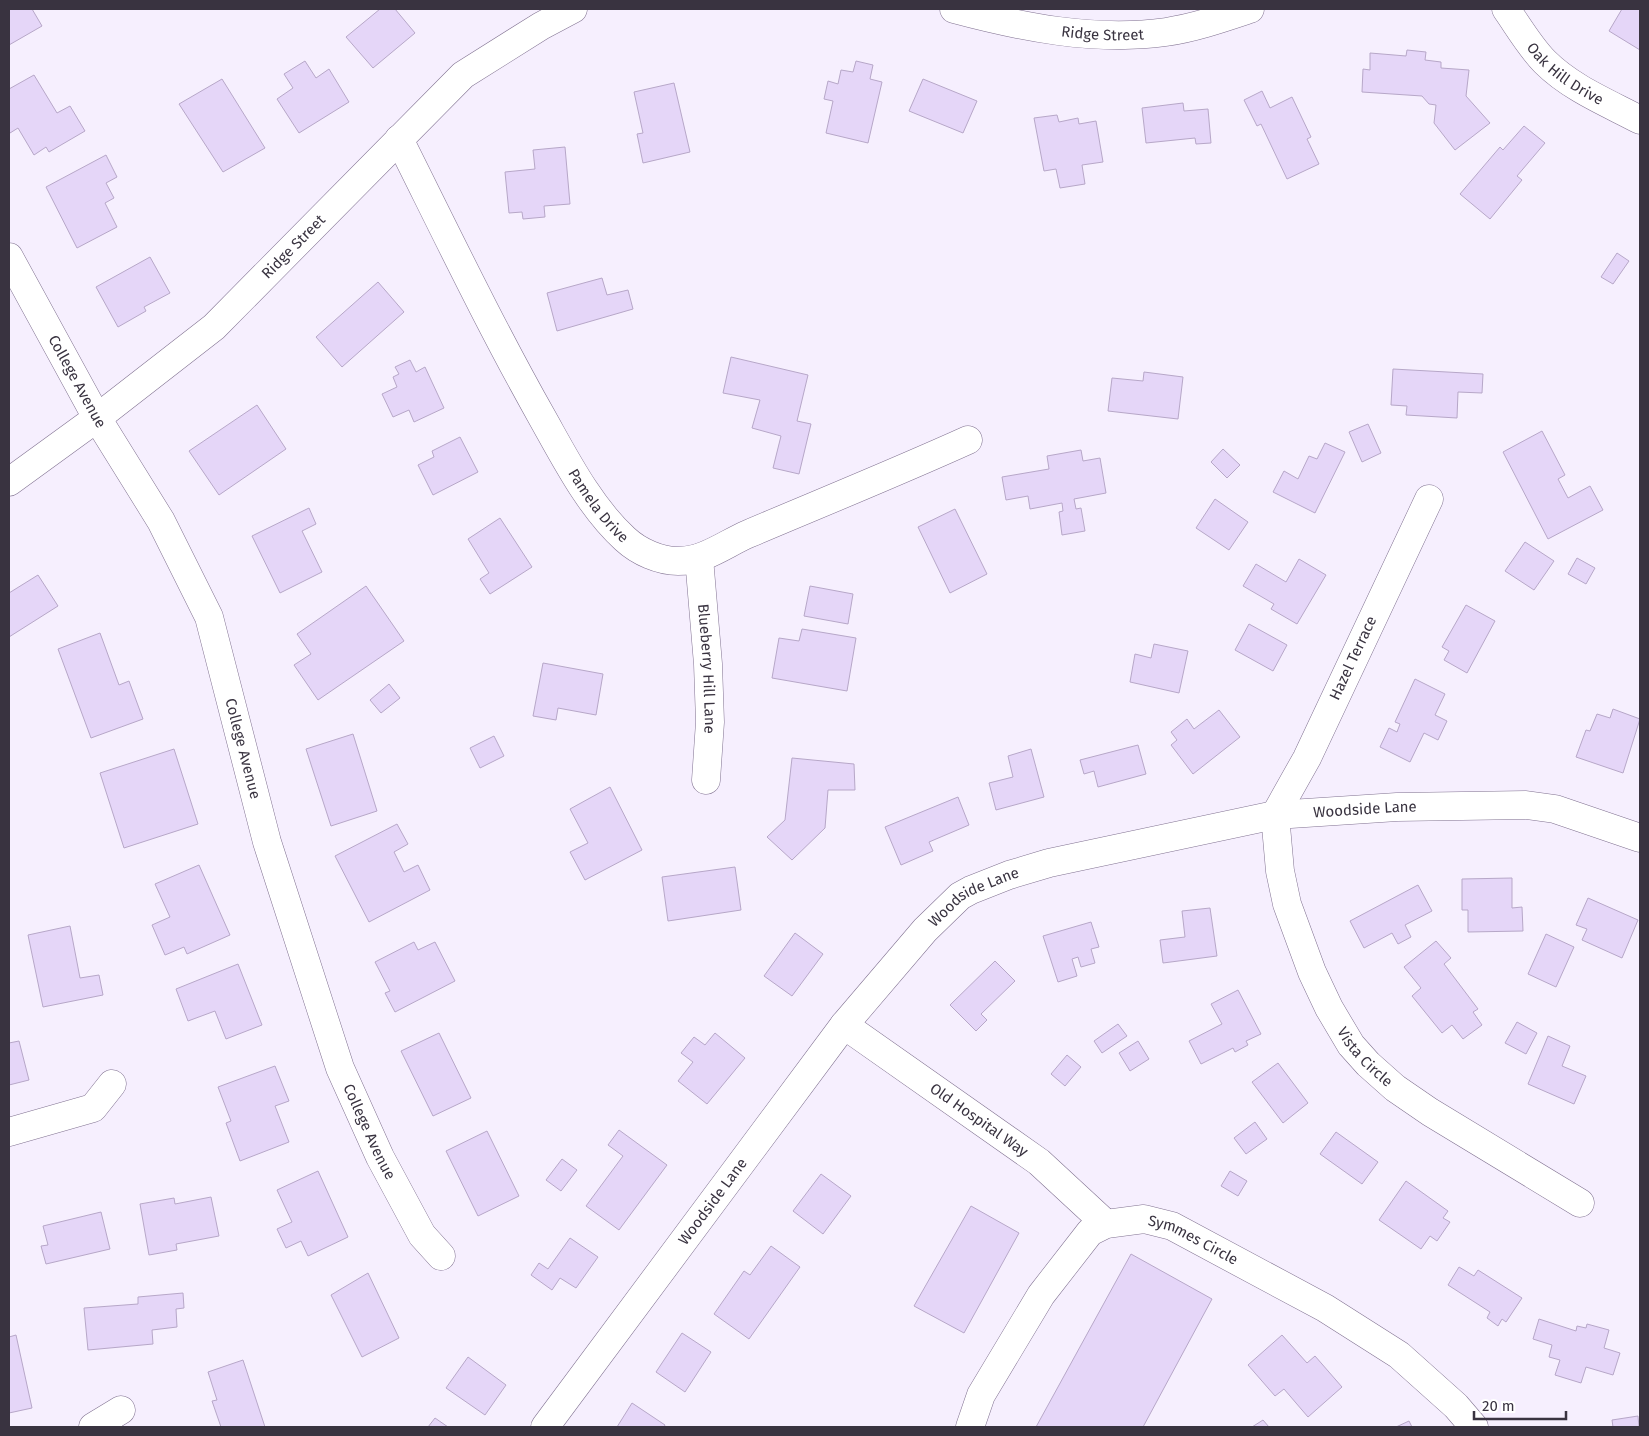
<svg xmlns="http://www.w3.org/2000/svg" width="1649" height="1436" font-family="'Fira Sans',sans-serif">
	<style>
		.building { fill: #e5d6f8; stroke: #b7a7c8 }
		.lines { fill: none; stroke-linecap: round; stroke-linejoin: round }
		.minor-casing { stroke: #817291; stroke-width: 29 }
		.minor { stroke: #fff; stroke-width: 28 }
		.labels { text-anchor: middle; dominant-baseline: central; stroke-width: 5; stroke-linejoin: round; paint-order: stroke }
		.street-label { font-size: 15px; fill: #393340; stroke: #fff }
	</style>
	<rect width="100%" height="100%" fill="#f6effe"/>
	<g class="building">
		<path d="M 9,9 L 32,9 L 42,26 L 9,45 Z"/>
		<path d="M 380,9 L 395,9 L 415,33 L 373,68 L 346,37 Z"/>
		<path d="M 1622,9 L 1640,9 L 1640,50 L 1609,31 Z"/>
		<path d="M 1407,50 L 1426,52 L 1425,60 L 1441,62 L 1441,68 L 1469,70 L 1466,96 L 1490,123 L 1455,150 L 1434,123 L 1436,105 L 1429,104 L 1422,96 L 1362,92 L 1363,69 L 1370,70 L 1370,53 L 1406,56 Z"/>
		<path d="M 305,61 L 316,78 L 329,69 L 349,102 L 299,133 L 277,99 L 293,88 L 284,74 Z"/>
		<path d="M 856,61 L 873,65 L 870,79 L 882,82 L 868,143 L 826,133 L 833,101 L 824,99 L 828,81 L 838,84 L 841,70 L 853,72 Z"/>
		<path d="M 34,75 L 57,113 L 70,106 L 85,131 L 49,152 L 46,147 L 34,155 L 18,128 L 10,133 L 9,130 L 9,89 Z"/>
		<path d="M 222,79 L 265,148 L 223,172 L 179,104 Z"/>
		<path d="M 923,79 L 977,101 L 963,133 L 909,111 Z"/>
		<path d="M 674,83 L 690,152 L 643,163 L 637,134 L 643,133 L 634,92 Z"/>
		<path d="M 1262,91 L 1270,108 L 1292,97 L 1311,137 L 1307,139 L 1319,164 L 1287,179 L 1261,124 L 1257,126 L 1244,100 Z"/>
		<path d="M 1183,103 L 1184,111 L 1208,109 L 1211,143 L 1196,144 L 1195,138 L 1146,143 L 1142,108 Z"/>
		<path d="M 1057,115 L 1059,122 L 1078,118 L 1079,124 L 1096,121 L 1103,162 L 1082,165 L 1085,184 L 1060,188 L 1056,169 L 1044,171 L 1034,118 Z"/>
		<path d="M 1524,126 L 1545,143 L 1517,176 L 1522,180 L 1490,219 L 1460,194 L 1500,147 L 1503,150 Z"/>
		<path d="M 565,147 L 570,204 L 544,206 L 545,217 L 523,219 L 522,212 L 509,213 L 505,172 L 535,169 L 533,150 Z"/>
		<path d="M 106,155 L 117,177 L 106,183 L 114,198 L 105,203 L 117,227 L 77,248 L 46,187 Z"/>
		<path d="M 1617,253 L 1629,261 L 1613,284 L 1601,277 Z"/>
		<path d="M 150,257 L 170,293 L 144,307 L 146,311 L 118,327 L 96,287 Z"/>
		<path d="M 602,278 L 607,295 L 628,290 L 633,309 L 557,331 L 547,293 Z"/>
		<path d="M 378,282 L 404,312 L 342,367 L 316,337 Z"/>
		<path d="M 731,357 L 808,375 L 797,421 L 811,424 L 799,474 L 773,468 L 781,436 L 752,428 L 760,400 L 723,393 Z"/>
		<path d="M 410,360 L 416,372 L 425,367 L 444,408 L 414,422 L 409,410 L 393,417 L 382,394 L 397,387 L 393,377 L 399,374 L 395,367 Z"/>
		<path d="M 1393,369 L 1483,374 L 1482,393 L 1458,392 L 1457,418 L 1406,415 L 1407,406 L 1391,405 Z"/>
		<path d="M 1144,372 L 1183,377 L 1178,419 L 1108,411 L 1112,378 L 1143,381 Z"/>
		<path d="M 257,405 L 286,449 L 219,495 L 189,451 Z"/>
		<path d="M 1368,424 L 1381,453 L 1362,462 L 1349,432 Z"/>
		<path d="M 1542,431 L 1565,475 L 1558,479 L 1568,498 L 1590,486 L 1603,510 L 1548,539 L 1503,452 Z"/>
		<path d="M 460,437 L 478,472 L 433,495 L 418,465 L 434,457 L 432,451 Z"/>
		<path d="M 1325,443 L 1345,452 L 1315,513 L 1273,492 L 1284,471 L 1298,479 L 1309,456 L 1317,459 Z"/>
		<path d="M 1223,449 L 1240,465 L 1227,478 L 1211,462 Z"/>
		<path d="M 1081,450 L 1083,461 L 1100,458 L 1106,493 L 1074,499 L 1076,509 L 1081,508 L 1085,531 L 1062,535 L 1059,512 L 1063,511 L 1062,503 L 1030,509 L 1028,496 L 1006,500 L 1002,477 L 1049,469 L 1047,456 Z"/>
		<path d="M 1215,499 L 1248,522 L 1229,550 L 1196,528 Z"/>
		<path d="M 309,508 L 316,524 L 302,531 L 322,572 L 280,593 L 252,536 Z"/>
		<path d="M 955,509 L 987,574 L 950,593 L 918,527 Z"/>
		<path d="M 500,518 L 532,567 L 490,594 L 480,579 L 489,573 L 468,539 Z"/>
		<path d="M 1525,542 L 1554,561 L 1534,590 L 1505,571 Z"/>
		<path d="M 1577,558 L 1595,568 L 1586,584 L 1568,574 Z"/>
		<path d="M 1299,559 L 1326,575 L 1297,624 L 1271,609 L 1274,604 L 1243,586 L 1256,564 L 1286,582 Z"/>
		<path d="M 38,575 L 58,606 L 9,637 L 9,593 Z"/>
		<path d="M 366,586 L 404,641 L 318,700 L 294,665 L 311,654 L 297,634 Z"/>
		<path d="M 810,586 L 853,594 L 848,624 L 804,616 Z"/>
		<path d="M 1466,605 L 1495,621 L 1467,673 L 1444,660 L 1449,651 L 1442,647 Z"/>
		<path d="M 1249,624 L 1287,645 L 1273,671 L 1235,650 Z"/>
		<path d="M 802,629 L 856,638 L 847,691 L 772,678 L 779,638 L 799,641 Z"/>
		<path d="M 100,633 L 119,685 L 129,681 L 143,719 L 91,738 L 58,649 Z"/>
		<path d="M 1154,644 L 1188,651 L 1179,693 L 1130,682 L 1135,654 L 1151,658 Z"/>
		<path d="M 543,663 L 603,674 L 596,715 L 558,708 L 556,720 L 533,716 Z"/>
		<path d="M 1415,679 L 1445,694 L 1435,715 L 1447,721 L 1438,740 L 1424,733 L 1410,762 L 1380,747 L 1389,728 L 1397,732 L 1400,724 L 1395,722 Z"/>
		<path d="M 389,684 L 400,698 L 381,713 L 370,700 Z"/>
		<path d="M 1613,709 L 1640,719 L 1623,773 L 1576,757 L 1586,730 L 1590,731 L 1597,714 L 1610,718 Z"/>
		<path d="M 1219,710 L 1240,737 L 1193,774 L 1171,745 L 1177,740 L 1171,732 L 1187,719 L 1194,729 Z"/>
		<path d="M 353,734 L 377,811 L 331,826 L 306,749 Z"/>
		<path d="M 494,736 L 504,756 L 480,768 L 470,748 Z"/>
		<path d="M 1138,745 L 1146,774 L 1098,787 L 1094,771 L 1084,774 L 1080,760 Z"/>
		<path d="M 174,749 L 198,824 L 124,848 L 100,773 Z"/>
		<path d="M 1031,749 L 1044,797 L 996,810 L 989,783 L 1013,777 L 1008,756 Z"/>
		<path d="M 792,758 L 854,764 L 855,790 L 828,790 L 825,828 L 792,860 L 767,837 L 785,820 Z"/>
		<path d="M 610,787 L 642,850 L 585,880 L 570,852 L 588,843 L 570,809 Z"/>
		<path d="M 958,797 L 969,825 L 929,842 L 933,851 L 901,865 L 885,827 Z"/>
		<path d="M 397,824 L 408,844 L 394,852 L 404,872 L 418,865 L 430,890 L 369,922 L 335,856 Z"/>
		<path d="M 199,865 L 230,935 L 187,954 L 184,947 L 165,955 L 152,925 L 170,917 L 155,884 Z"/>
		<path d="M 735,867 L 741,910 L 668,921 L 662,877 Z"/>
		<path d="M 1512,878 L 1512,908 L 1522,907 L 1523,931 L 1468,932 L 1468,910 L 1462,910 L 1462,879 Z"/>
		<path d="M 1418,885 L 1432,911 L 1405,925 L 1411,937 L 1398,944 L 1392,933 L 1364,948 L 1350,921 Z"/>
		<path d="M 1588,898 L 1638,920 L 1622,958 L 1582,940 L 1587,929 L 1576,925 Z"/>
		<path d="M 1210,908 L 1217,956 L 1163,963 L 1160,940 L 1185,937 L 1182,911 Z"/>
		<path d="M 1091,922 L 1099,947 L 1091,949 L 1095,963 L 1081,967 L 1078,957 L 1072,959 L 1077,976 L 1058,982 L 1043,936 Z"/>
		<path d="M 70,926 L 80,978 L 99,975 L 103,995 L 43,1007 L 28,935 Z"/>
		<path d="M 795,933 L 823,954 L 792,996 L 764,976 Z"/>
		<path d="M 1546,934 L 1574,947 L 1556,987 L 1528,974 Z"/>
		<path d="M 1436,941 L 1451,958 L 1444,964 L 1478,1009 L 1473,1012 L 1482,1025 L 1463,1039 L 1452,1025 L 1442,1033 L 1412,996 L 1421,988 L 1404,967 Z"/>
		<path d="M 414,942 L 418,950 L 435,942 L 455,981 L 395,1012 L 385,993 L 390,991 L 375,962 Z"/>
		<path d="M 995,961 L 1015,981 L 981,1014 L 987,1020 L 976,1031 L 950,1005 Z"/>
		<path d="M 238,964 L 262,1025 L 226,1039 L 215,1011 L 188,1021 L 176,989 Z"/>
		<path d="M 1238,990 L 1261,1034 L 1246,1041 L 1248,1045 L 1235,1052 L 1233,1048 L 1201,1064 L 1189,1041 L 1222,1024 L 1211,1004 Z"/>
		<path d="M 1517,1022 L 1537,1033 L 1526,1054 L 1505,1043 Z"/>
		<path d="M 1118,1024 L 1127,1036 L 1102,1053 L 1094,1041 Z"/>
		<path d="M 439,1033 L 471,1098 L 433,1116 L 401,1051 Z"/>
		<path d="M 715,1033 L 745,1058 L 707,1104 L 678,1081 L 693,1062 L 681,1053 L 694,1037 L 705,1045 Z"/>
		<path d="M 1548,1036 L 1570,1046 L 1562,1066 L 1586,1076 L 1574,1104 L 1528,1084 Z"/>
		<path d="M 19,1041 L 29,1080 L 9,1085 L 9,1043 Z"/>
		<path d="M 1138,1041 L 1149,1059 L 1130,1071 L 1119,1053 Z"/>
		<path d="M 1067,1055 L 1081,1067 L 1065,1086 L 1051,1074 Z"/>
		<path d="M 1278,1063 L 1308,1103 L 1283,1123 L 1252,1082 Z"/>
		<path d="M 275,1066 L 289,1101 L 275,1106 L 289,1142 L 240,1161 L 226,1123 L 231,1121 L 218,1087 Z"/>
		<path d="M 1255,1122 L 1267,1139 L 1246,1154 L 1234,1138 Z"/>
		<path d="M 619,1130 L 667,1165 L 619,1230 L 586,1206 L 623,1156 L 608,1145 Z"/>
		<path d="M 487,1131 L 519,1196 L 478,1216 L 446,1151 Z"/>
		<path d="M 1336,1132 L 1378,1162 L 1362,1184 L 1320,1154 Z"/>
		<path d="M 562,1159 L 577,1170 L 561,1191 L 546,1180 Z"/>
		<path d="M 318,1171 L 348,1237 L 308,1256 L 301,1241 L 286,1248 L 277,1229 L 292,1222 L 277,1190 Z"/>
		<path d="M 1230,1171 L 1247,1181 L 1238,1196 L 1221,1186 Z"/>
		<path d="M 821,1174 L 851,1196 L 823,1234 L 793,1211 Z"/>
		<path d="M 1406,1181 L 1448,1211 L 1443,1218 L 1450,1222 L 1437,1241 L 1430,1236 L 1421,1249 L 1379,1220 Z"/>
		<path d="M 211,1197 L 219,1236 L 176,1244 L 177,1250 L 149,1255 L 140,1204 L 174,1198 L 175,1204 Z"/>
		<path d="M 971,1206 L 1019,1233 L 964,1333 L 914,1306 Z"/>
		<path d="M 101,1212 L 110,1249 L 46,1264 L 41,1246 L 48,1245 L 43,1226 Z"/>
		<path d="M 570,1238 L 598,1257 L 576,1288 L 560,1278 L 552,1290 L 531,1275 L 539,1263 L 548,1269 Z"/>
		<path d="M 771,1246 L 800,1267 L 749,1339 L 714,1314 L 744,1271 L 750,1275 Z"/>
		<path d="M 1131,1254 L 1212,1299 L 1143,1427 L 1036,1427 Z"/>
		<path d="M 1459,1267 L 1474,1276 L 1478,1270 L 1522,1298 L 1506,1322 L 1502,1319 L 1498,1326 L 1487,1318 L 1490,1312 L 1448,1285 Z"/>
		<path d="M 368,1273 L 399,1338 L 362,1357 L 331,1295 Z"/>
		<path d="M 183,1293 L 184,1308 L 176,1309 L 177,1327 L 152,1330 L 153,1344 L 88,1350 L 84,1308 L 138,1304 L 138,1297 Z"/>
		<path d="M 1539,1319 L 1576,1331 L 1577,1326 L 1586,1328 L 1587,1324 L 1609,1330 L 1604,1348 L 1620,1353 L 1613,1375 L 1586,1367 L 1581,1383 L 1555,1375 L 1560,1360 L 1549,1357 L 1552,1345 L 1533,1339 Z"/>
		<path d="M 682,1333 L 711,1352 L 685,1392 L 656,1372 Z"/>
		<path d="M 16,1335 L 32,1408 L 9,1413 L 9,1337 Z"/>
		<path d="M 1282,1335 L 1307,1363 L 1315,1356 L 1342,1387 L 1308,1417 L 1284,1389 L 1275,1396 L 1248,1365 Z"/>
		<path d="M 468,1357 L 506,1385 L 485,1415 L 446,1388 Z"/>
		<path d="M 243,1360 L 265,1427 L 221,1427 L 212,1401 L 217,1400 L 208,1372 Z"/>
		<path d="M 632,1403 L 665,1425 L 664,1427 L 617,1427 Z"/>
		<path d="M 1638,1416 L 1639,1427 L 1613,1427 L 1612,1420 Z"/>
		<path d="M 435,1418 L 448,1427 L 428,1427 Z"/>
		<path d="M 1263,1420 L 1269,1427 L 1252,1427 Z"/>
		<path d="M 1409,1421 L 1412,1427 L 1396,1427 Z"/>
	</g>
	<g class="lines">
		<defs>
			<g id="minor">
				<path id="s1" d="M 954,9 C 1021,27 1095,42 1166,32 C 1194,28 1223,18 1250,9"/>
				<path id="s2" d="M 1506,9 C 1518,26 1530,47 1545,62 C 1571,88 1608,103 1640,120"/>
				<path id="s3" d="M 399,139 C 446,233 491,327 543,419 C 566,460 590,507 625,539 C 639,552 660,561 678,561 C 704,561 725,544 748,534 C 821,503 895,473 968,440"/>
				<path id="s4" d="M 9,257 L 97,418 L 161,521 L 209,617 L 267,842 L 340,1068 L 380,1157 L 422,1235 L 441,1256"/>
				<path id="s5" d="M 9,482 L 97,418 L 214,327 L 463,75 L 541,26 L 573,9"/>
				<path id="s6" d="M 1429,499 L 1307,758 L 1275,815 L 1280,871 L 1287,904 L 1312,972 L 1329,1008 L 1351,1045 L 1368,1064 L 1395,1088 L 1430,1112 L 1580,1203"/>
				<path id="s7" d="M 699,558 L 708,664 L 710,722 L 706,780"/>
				<path id="s8" d="M 844,1025 L 1039,1162 L 1106,1224"/>
				<path d="M 9,1132 L 93,1108 L 112,1084"/>
				<path d="M 93,1427 L 121,1410"/>
				<path id="s9" d="M 545,1427 L 844,1025 L 925,930 L 960,896 L 971,890 L 1009,875 L 1049,863 L 1275,815 L 1397,807 L 1526,805 L 1555,809 L 1640,838"/>
				<path id="s10" d="M 970,1427 L 981,1395 L 1041,1295 L 1090,1232 L 1106,1224 L 1144,1219 L 1172,1226 L 1325,1308 L 1399,1355 L 1456,1406 L 1474,1427"/>
			</g>
		</defs>
		<use href="#minor" class="minor-casing"/>
		<use href="#minor" class="minor"/>
	</g>
	<g class="labels">
		<g class="street-label">
			<text stroke="none"><textPath href="#s1" startOffset="151">Ridge Street</textPath></text>
			<text stroke="none"><textPath href="#s2" startOffset="89">Oak Hill Drive</textPath></text>
			<text stroke="none"><textPath href="#s5" startOffset="370">Ridge Street</textPath></text>
			<text stroke="none"><textPath href="#s4" startOffset="142">College Avenue</textPath></text>
			<text stroke="none"><textPath href="#s3" startOffset="418">Pamela Drive</textPath></text>
			<text transform="translate(1353 658) rotate(-65)">Hazel Terrace</text>
			<text stroke="none"><textPath href="#s7" startOffset="111">Blueberry Hill Lane</textPath></text>
			<text stroke="none"><textPath href="#s4" startOffset="548">College Avenue</textPath></text>
			<text stroke="none"><textPath href="#s9" startOffset="1091">Woodside Lane</textPath></text>
			<text stroke="none"><textPath href="#s9" startOffset="686">Woodside Lane</textPath></text>
			<text stroke="none"><textPath href="#s6" startOffset="615">Vista Circle</textPath></text>
			<text stroke="none"><textPath href="#s8" startOffset="165">Old Hospital Way</textPath></text>
			<text stroke="none"><textPath href="#s4" startOffset="952">College Avenue</textPath></text>
			<text stroke="none"><textPath href="#s9" startOffset="281">Woodside Lane</textPath></text>
			<text stroke="none"><textPath href="#s10" startOffset="340">Symmes Circle</textPath></text>
		</g>
	</g>
	<rect width="1649" height="1436" fill="none" stroke="#393340" stroke-width="20"/>
	<path d="M1474 1411v8h92v-8" fill="none" stroke="#393340" stroke-width="2.5"/>
	<text x="1482" y="1411" font-size="15" fill="#393340" stroke="#ffffff" stroke-width="4" paint-order="stroke">20 m</text>
</svg>
